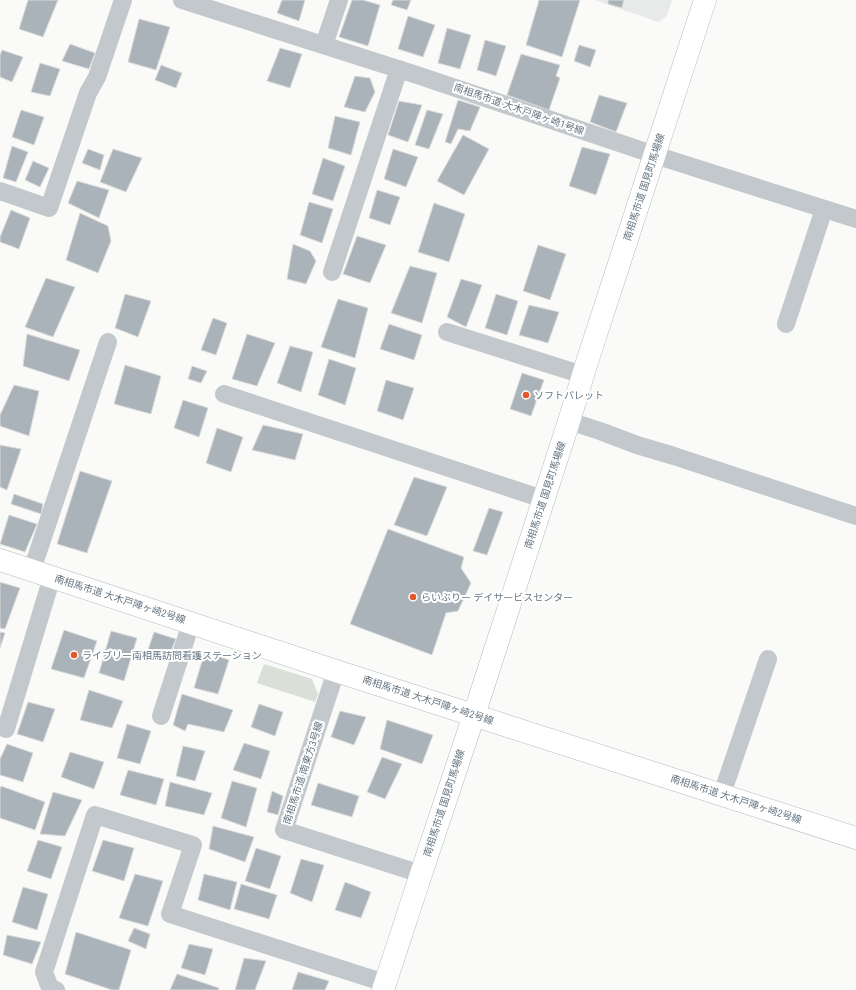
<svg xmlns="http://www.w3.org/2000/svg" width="856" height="990" font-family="'Roboto Condensed','Noto Sans JP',sans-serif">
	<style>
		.built { fill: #e8e9e9 }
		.green { fill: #dadfd7 }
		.building { fill: #aab3b9; stroke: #dcdcda }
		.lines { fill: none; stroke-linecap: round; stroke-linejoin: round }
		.secondary-casing { stroke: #b3babf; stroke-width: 23 }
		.street { stroke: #c3c8cc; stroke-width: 18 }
		.secondary { stroke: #fff; stroke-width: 22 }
		.poi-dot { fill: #e4572e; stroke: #fff; stroke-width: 1.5 }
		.labels { text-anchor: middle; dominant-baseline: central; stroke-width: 4; stroke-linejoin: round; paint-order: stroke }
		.street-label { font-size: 10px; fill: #657683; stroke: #fff }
		.poi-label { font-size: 10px; fill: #657683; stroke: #fff; text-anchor: start }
	</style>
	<rect width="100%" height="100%" fill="#fafaf8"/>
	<path class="built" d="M 595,0 L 672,0 L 666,17 L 658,22 Z"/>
	<path class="green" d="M 264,664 L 312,679 L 318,694 L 315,702 L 257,683 Z"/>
	<g class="building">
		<path d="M 28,0 L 58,0 L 43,37 L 19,29 Z"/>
		<path d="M 282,0 L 305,0 L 299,21 L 277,13 Z"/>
		<path d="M 352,0 L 363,0 L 380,5 L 368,46 L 339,37 Z"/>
		<path d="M 393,0 L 411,0 L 407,10 L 391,5 Z"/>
		<path d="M 539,0 L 580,0 L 562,57 L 526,45 Z"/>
		<path d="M 608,0 L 624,0 L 622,8 L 608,4 Z"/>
		<path d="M 408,16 L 435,25 L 423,57 L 398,49 Z"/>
		<path d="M 139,19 L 170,27 L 156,70 L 128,62 Z"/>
		<path d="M 447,28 L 471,35 L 460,69 L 438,63 Z"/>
		<path d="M 485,40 L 506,46 L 496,76 L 477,70 Z"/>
		<path d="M 70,44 L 95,53 L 89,69 L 62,61 Z"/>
		<path d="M 579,45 L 596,50 L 590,67 L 574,61 Z"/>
		<path d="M 280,48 L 302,54 L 290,88 L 267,81 Z"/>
		<path d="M 2,50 L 23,57 L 12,82 L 0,77 L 0,55 Z"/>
		<path d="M 521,54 L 560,65 L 556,76 L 560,78 L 549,110 L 507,95 Z"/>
		<path d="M 40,63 L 60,69 L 50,96 L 31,92 Z"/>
		<path d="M 161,65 L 182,73 L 176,88 L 155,80 Z"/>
		<path d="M 355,76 L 370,78 L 375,92 L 365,112 L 344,107 Z"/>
		<path d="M 599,95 L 627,103 L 616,132 L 590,122 Z"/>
		<path d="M 458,100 L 480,107 L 470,131 L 458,129 L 451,144 L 445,142 Z"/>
		<path d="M 399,101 L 422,105 L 408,142 L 388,135 Z"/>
		<path d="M 21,110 L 44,117 L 34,145 L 12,137 Z"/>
		<path d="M 427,110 L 443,114 L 429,149 L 415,145 Z"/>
		<path d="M 335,116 L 360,122 L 351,155 L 328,148 Z"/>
		<path d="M 463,135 L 489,149 L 464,195 L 437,181 Z"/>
		<path d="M 12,146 L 28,152 L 16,182 L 3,178 Z"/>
		<path d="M 582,147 L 610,154 L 596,195 L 569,186 Z"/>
		<path d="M 88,149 L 104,155 L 100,170 L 82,163 Z"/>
		<path d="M 113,149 L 142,158 L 126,192 L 100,182 Z"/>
		<path d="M 393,149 L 418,157 L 406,187 L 384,179 Z"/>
		<path d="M 323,158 L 345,166 L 333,201 L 312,194 Z"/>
		<path d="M 33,161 L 49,168 L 40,187 L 25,180 Z"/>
		<path d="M 77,181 L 109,190 L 99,218 L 68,203 Z"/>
		<path d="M 377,190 L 400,197 L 390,225 L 369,218 Z"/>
		<path d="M 309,202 L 333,209 L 322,243 L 300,235 Z"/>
		<path d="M 434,203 L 465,214 L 449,262 L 418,252 Z"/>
		<path d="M 11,210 L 30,218 L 19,249 L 0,242 L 0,237 Z"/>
		<path d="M 80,213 L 108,226 L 111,241 L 98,273 L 66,260 Z"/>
		<path d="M 357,236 L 386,245 L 370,283 L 343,274 Z"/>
		<path d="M 293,244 L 310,251 L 316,261 L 306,284 L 287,279 Z"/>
		<path d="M 538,245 L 566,254 L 550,300 L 523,291 Z"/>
		<path d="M 410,266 L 437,273 L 422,323 L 391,313 Z"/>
		<path d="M 46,278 L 75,287 L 53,337 L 25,327 Z"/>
		<path d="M 461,279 L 482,285 L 466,327 L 447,317 Z"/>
		<path d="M 125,294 L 151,301 L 138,337 L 115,328 Z"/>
		<path d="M 496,294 L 518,301 L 507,335 L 485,328 Z"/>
		<path d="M 338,299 L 368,308 L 355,358 L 321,347 Z"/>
		<path d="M 529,305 L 559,312 L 548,343 L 519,335 Z"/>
		<path d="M 213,318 L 227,323 L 216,355 L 201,350 Z"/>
		<path d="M 389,324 L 422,335 L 414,360 L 380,349 Z"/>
		<path d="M 27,334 L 80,350 L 69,381 L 23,366 Z"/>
		<path d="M 247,334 L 275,343 L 257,386 L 232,379 Z"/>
		<path d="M 290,346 L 313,352 L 301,392 L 277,383 Z"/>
		<path d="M 329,359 L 356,368 L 345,405 L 318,395 Z"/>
		<path d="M 125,365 L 161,376 L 151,414 L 114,404 Z"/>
		<path d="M 192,366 L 207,371 L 201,383 L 188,379 Z"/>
		<path d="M 522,373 L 544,380 L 531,416 L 510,409 Z"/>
		<path d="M 386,380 L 414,388 L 403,420 L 377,411 Z"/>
		<path d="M 14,385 L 39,391 L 29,436 L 0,426 L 0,415 Z"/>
		<path d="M 183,400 L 208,408 L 199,437 L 174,428 Z"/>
		<path d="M 263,425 L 303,434 L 295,460 L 252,450 Z"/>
		<path d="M 217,428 L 243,437 L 231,472 L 206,463 Z"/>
		<path d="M 0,445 L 21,449 L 7,490 L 0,487 Z"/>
		<path d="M 80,471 L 112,481 L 87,553 L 57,544 Z"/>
		<path d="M 414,477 L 447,487 L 427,536 L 394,525 Z"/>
		<path d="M 14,494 L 43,504 L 41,514 L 11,504 Z"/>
		<path d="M 489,508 L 503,512 L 487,555 L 473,551 Z"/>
		<path d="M 9,515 L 37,524 L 25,552 L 0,544 Z"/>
		<path d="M 388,529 L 464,557 L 461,568 L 471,583 L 458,611 L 446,613 L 432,655 L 350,624 Z"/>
		<path d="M 0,582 L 20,588 L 5,629 L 0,628 Z"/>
		<path d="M 64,630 L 97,641 L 84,678 L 51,669 Z"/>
		<path d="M 111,631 L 137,638 L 124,681 L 99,673 Z"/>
		<path d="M 0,632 L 5,633 L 0,648 Z"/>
		<path d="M 154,632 L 176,639 L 168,658 L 148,650 Z"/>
		<path d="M 205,651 L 229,660 L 218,694 L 194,688 Z"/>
		<path d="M 89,690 L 123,701 L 112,728 L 80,720 Z"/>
		<path d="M 182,694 L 233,710 L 224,732 L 188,724 L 185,731 L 173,725 Z"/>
		<path d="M 28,702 L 55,709 L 43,742 L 17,734 Z"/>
		<path d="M 259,704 L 283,712 L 275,736 L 251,727 Z"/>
		<path d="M 340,711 L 366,717 L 354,745 L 331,737 Z"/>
		<path d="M 387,720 L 433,735 L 422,764 L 380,749 Z"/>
		<path d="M 127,724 L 151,731 L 140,764 L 117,758 Z"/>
		<path d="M 244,743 L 270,751 L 261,779 L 233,770 Z"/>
		<path d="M 7,744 L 33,753 L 23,782 L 0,775 L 0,759 Z"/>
		<path d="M 183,746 L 205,751 L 195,781 L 176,776 Z"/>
		<path d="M 70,752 L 104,762 L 94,789 L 61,777 Z"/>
		<path d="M 382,757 L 402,764 L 385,799 L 367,792 Z"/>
		<path d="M 128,770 L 164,779 L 156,805 L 120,795 Z"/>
		<path d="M 232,781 L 257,788 L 246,827 L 221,818 Z"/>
		<path d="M 170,782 L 212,793 L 204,815 L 165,806 Z"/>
		<path d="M 318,783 L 359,796 L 352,817 L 311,805 Z"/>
		<path d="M 1,786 L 45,802 L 35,830 L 0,818 L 0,789 Z"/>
		<path d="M 272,791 L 283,796 L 278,815 L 267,812 Z"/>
		<path d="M 53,792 L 82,800 L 65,836 L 40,834 Z"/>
		<path d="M 213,826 L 254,837 L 245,862 L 209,849 Z"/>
		<path d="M 38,840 L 62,847 L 51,879 L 27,871 Z"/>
		<path d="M 103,840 L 134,848 L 124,881 L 92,871 Z"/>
		<path d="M 256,848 L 281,856 L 270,889 L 245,881 Z"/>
		<path d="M 301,859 L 324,865 L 312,902 L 290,893 Z"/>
		<path d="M 135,874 L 163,881 L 148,926 L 119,918 Z"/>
		<path d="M 204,874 L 237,882 L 230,910 L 198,900 Z"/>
		<path d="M 345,882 L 371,892 L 361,918 L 335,910 Z"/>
		<path d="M 241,884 L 277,895 L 269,919 L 234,909 Z"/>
		<path d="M 23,887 L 48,894 L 37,930 L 12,922 Z"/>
		<path d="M 134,928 L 150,934 L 146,949 L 128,941 Z"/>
		<path d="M 76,932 L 131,950 L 119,990 L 112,990 L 65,974 Z"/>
		<path d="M 7,935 L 41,942 L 32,964 L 3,955 Z"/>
		<path d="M 189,944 L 213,949 L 205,975 L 181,968 Z"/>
		<path d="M 244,958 L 266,961 L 255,990 L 235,990 Z"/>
		<path d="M 298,972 L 329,981 L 325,990 L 292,990 Z"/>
		<path d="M 177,974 L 219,988 L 218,990 L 170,990 Z"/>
	</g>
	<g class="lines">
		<defs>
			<g id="secondary">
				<path d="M 0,560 L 336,671 L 856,838"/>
				<path d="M 383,990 L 421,874 L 474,715 L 569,421 L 587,362 L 705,0"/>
			</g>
		</defs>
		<use href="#secondary" class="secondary-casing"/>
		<g class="street">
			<path d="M 182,0 L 417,75 L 655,155 L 856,219"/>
			<path d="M 324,45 L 339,0"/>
			<path d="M 0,191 L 49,208 L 88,93 L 97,77 L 123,0"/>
			<path d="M 332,272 L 399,69"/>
			<path d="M 786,324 L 824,209"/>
			<path d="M 447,332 L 583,375"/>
			<path d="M 224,394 L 543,499"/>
			<path d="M 569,421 L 600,431 L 637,445 L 674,456 L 856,516"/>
			<path d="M 32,570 L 108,342"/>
			<path d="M 336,671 L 284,830 L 421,874"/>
			<path d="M 161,716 L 191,623"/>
			<path d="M 6,729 L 52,577"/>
			<path d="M 722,794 L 768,659"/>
			<path d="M 56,990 L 50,988 L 44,972 L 95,815 L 193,845 L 170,914 L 385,983"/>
		</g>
		<use href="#secondary" class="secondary"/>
	</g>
	<g class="poi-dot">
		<circle cx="526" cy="395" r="4"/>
		<circle cx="413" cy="597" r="4"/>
		<circle cx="74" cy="655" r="4"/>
	</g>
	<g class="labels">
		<g class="street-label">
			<text transform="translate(519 109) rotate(19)">南相馬市道 大木戸陣ヶ崎1号線</text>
			<text transform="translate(644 187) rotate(-72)">南相馬市道 国見町馬場線</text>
			<text transform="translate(545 495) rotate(-72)">南相馬市道 国見町馬場線</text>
			<text transform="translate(120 599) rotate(18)">南相馬市道 大木戸陣ヶ崎2号線</text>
			<text transform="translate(428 700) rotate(18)">南相馬市道 大木戸陣ヶ崎2号線</text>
			<text transform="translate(303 773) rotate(-72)">南相馬市道 南東方3号線</text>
			<text transform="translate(736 799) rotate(18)">南相馬市道 大木戸陣ヶ崎2号線</text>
			<text transform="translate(444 803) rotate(-72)">南相馬市道 国見町馬場線</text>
		</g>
		<g class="poi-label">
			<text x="534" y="395">ソフトパレット</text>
			<text x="421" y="597">らいぶりー デイサービスセンター</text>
			<text x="82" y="655">ライブリー南相馬訪問看護ステーション</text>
		</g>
	</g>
</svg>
